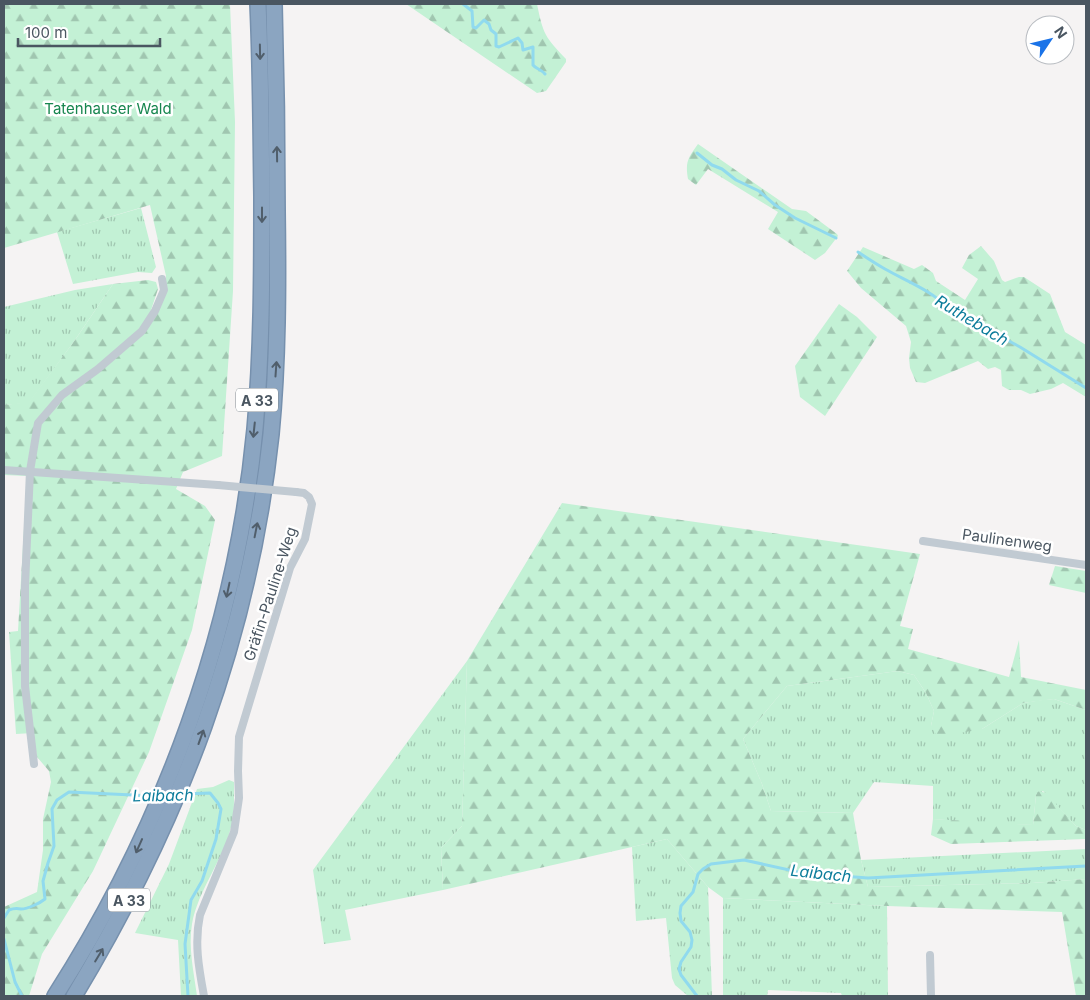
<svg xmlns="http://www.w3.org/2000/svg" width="1090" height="1000" font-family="Inter,sans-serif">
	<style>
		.grass { fill: url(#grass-tufts) }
		.forest { fill: url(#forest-firs) }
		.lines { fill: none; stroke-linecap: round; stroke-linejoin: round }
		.stream { stroke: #90daee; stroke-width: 3 }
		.highway-casing { stroke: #7690ad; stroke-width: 18 }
		.street { stroke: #c1cad2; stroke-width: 8 }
		.highway { stroke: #8ba5c1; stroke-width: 15 }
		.street-bridge { stroke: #c1cad2; stroke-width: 8 }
		.oneway { stroke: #505e6b }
		.labels { text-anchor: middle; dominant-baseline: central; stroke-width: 5; stroke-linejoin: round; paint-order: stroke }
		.shield { fill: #fff; stroke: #808990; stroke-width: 1 }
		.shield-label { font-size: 14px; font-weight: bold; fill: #4a5661 }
		.park-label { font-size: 15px; fill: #17864f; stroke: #fff }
		.street-label { font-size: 15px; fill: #4a5661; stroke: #fff }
		.water-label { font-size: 16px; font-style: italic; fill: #0c7c9b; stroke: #fff }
	</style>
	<defs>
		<pattern id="grass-tufts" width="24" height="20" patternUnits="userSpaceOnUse" patternTransform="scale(1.25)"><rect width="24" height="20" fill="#c3f1d5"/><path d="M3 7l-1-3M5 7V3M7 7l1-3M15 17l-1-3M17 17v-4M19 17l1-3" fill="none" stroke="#a0c6b0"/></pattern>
		<pattern id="forest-firs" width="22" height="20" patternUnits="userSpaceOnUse" patternTransform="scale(1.25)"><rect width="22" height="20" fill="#c3f1d5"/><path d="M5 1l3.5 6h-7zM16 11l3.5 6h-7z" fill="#a0c6b0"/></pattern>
	</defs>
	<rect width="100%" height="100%" fill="#f5f3f3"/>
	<g class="grass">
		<path d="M 141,208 L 156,267 L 152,273 L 138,272 L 73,284 L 57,232 Z"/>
		<path d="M 113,284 L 75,340 L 29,403 L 4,405 L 4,307 L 75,290 Z"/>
		<path d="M 467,661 L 462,826 L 441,848 L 443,890 L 345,910 L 351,940 L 324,944 L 313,870 Z"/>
		<path d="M 898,671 L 914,675 L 926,693 L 934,711 L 931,726 L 982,729 L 1023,703 L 1042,700 L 1054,699 L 1086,710 L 1086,830 L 1076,826 L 1043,791 L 1036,795 L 1033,825 L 996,824 L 933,819 L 933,786 L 874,782 L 853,813 L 771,811 L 762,784 L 743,739 L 787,686 Z"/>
		<path d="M 229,780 L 234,782 C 234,798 235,815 230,831 C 221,863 198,891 192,924 C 188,947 194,973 197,996 L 181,996 L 178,940 L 135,933 L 169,864 L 197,789 L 213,787 Z"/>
		<path d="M 667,839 L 708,887 L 712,996 L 688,996 L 675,985 L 672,978 L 666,918 L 636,921 L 632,847 Z"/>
		<path d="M 1086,849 L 1086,879 L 1032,883 L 868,887 L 861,860 Z"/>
		<path d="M 723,898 L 887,906 L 888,996 L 842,996 L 841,993 L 768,990 L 767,996 L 723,996 Z"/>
	</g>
	<g class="forest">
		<path d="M 4,4 L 230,4 L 235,122 L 233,291 L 222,456 L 183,472 L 176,489 L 205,506 L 215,520 L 192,630 L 149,752 L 93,871 L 42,954 L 29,996 L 4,996 L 4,907 L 37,892 L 43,850 L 43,819 L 51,782 L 49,771 L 37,757 L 33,733 L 16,734 L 9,632 L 18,631 L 27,476 L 4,475 L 4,405 L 29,402 L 75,340 L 113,284 L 148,280 L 156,282 L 158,289 L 150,313 L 166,291 L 166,276 L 150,205 L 4,248 Z"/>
		<path d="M 406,4 L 537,4 C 543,34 545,37 566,59 L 566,62 L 546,91 L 537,93 Z"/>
		<path d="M 698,144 L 792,209 L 806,211 L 837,234 L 838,236 L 825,253 L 815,260 L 768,229 L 778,212 L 708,169 L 696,185 L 688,179 C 685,162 688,158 698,144 Z"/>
		<path d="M 981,246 L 994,261 L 1002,280 L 1005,282 L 1019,277 L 1024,277 L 1050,294 L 1065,332 L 1086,345 L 1086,397 L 1063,383 L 1051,389 L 1030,394 L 1021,390 L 1009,390 L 1002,386 L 1001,370 L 995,367 L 988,369 L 978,361 L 925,383 L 916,382 L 910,368 L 909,358 L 911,342 L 906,326 L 861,288 L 847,271 L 863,247 L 914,269 L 922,265 L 933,273 L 936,281 L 965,300 L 978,279 L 962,268 L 969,255 Z"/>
		<path d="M 839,304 L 857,317 L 877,337 L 825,416 L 800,397 L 795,366 Z"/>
		<path d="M 562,503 L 920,554 L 900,626 L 913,629 L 908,649 L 1009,677 L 1019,640 L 1021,677 L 1086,690 L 1086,710 L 1054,699 L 1023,703 L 982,729 L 938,737 L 931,726 L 934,711 L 926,693 L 914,675 L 898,671 L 787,686 L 743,739 L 762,784 L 771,811 L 853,813 L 861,860 L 868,887 L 1032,883 L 1086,879 L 1086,996 L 1076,996 L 1062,912 L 887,906 L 723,898 L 708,887 L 667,839 L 443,890 L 441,848 L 462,826 L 467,661 Z"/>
		<path d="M 1055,566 L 1086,571 L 1086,593 L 1049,585 Z"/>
		<path d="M 1039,791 L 1046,793 L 1076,826 L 1086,830 L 1086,839 L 951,844 L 931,835 L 933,819 L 1033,825 L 1036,795 Z"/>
	</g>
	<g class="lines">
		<g class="stream">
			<path d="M 463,4 L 472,11 L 473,27 L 476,28 L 484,20 L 489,24 L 491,30 L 496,34 L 496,46 L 499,47 L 518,38 L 522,43 L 523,50 L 533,47 L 533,65 C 536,69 541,69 545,74"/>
			<path d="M 697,153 L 712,165 L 722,169 L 736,180 L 759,191 L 775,205 L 795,218 L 836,238"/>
			<path d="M 858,252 C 867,258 876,264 885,269 C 906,281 931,290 948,308 L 1020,347 L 1086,388"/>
			<path d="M 183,794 L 210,793 L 218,803 L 221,809 L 216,839 L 202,881 L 191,900 L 185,944 L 188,996"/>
			<path d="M 4,918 L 9,910 C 14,908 16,908 21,909 C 28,909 40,903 45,899 L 43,881 L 48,863 L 54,846 L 52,809 L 57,800 L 69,792 L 154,796"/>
			<path d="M 4,939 L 15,982 L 22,996"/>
			<path d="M 697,996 L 681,975 L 679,969 L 681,962 L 691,947 L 692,940 L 690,932 L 681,921 L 680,913 L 681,906 L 693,892 L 698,874 L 703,869 L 711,864 L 744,860 L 803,873 L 868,878 L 1086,866"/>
		</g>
		<defs>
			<g id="highway">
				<path d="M 55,996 C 164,826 236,631 255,429 C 262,351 262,273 262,196 C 261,132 261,68 258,4"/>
				<path d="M 74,996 C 180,820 249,639 271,434 C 278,360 278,285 277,211 C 277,142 276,73 274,4"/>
			</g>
		</defs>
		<use href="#highway" class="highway-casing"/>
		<g class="street">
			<path d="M 4,470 L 218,485"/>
			<path d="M 923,541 L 1086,565"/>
			<path d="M 34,764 L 25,686 L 25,586 L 30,471 L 38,423 L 62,395 L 98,369 L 142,331 L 155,311 L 164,290 L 162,279"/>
			<path d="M 930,955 L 931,996"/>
			<path d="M 204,996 C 199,969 194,943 200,915 L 234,832 L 239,798 L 238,771 L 239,737 L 290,568 L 305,539 L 312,504 L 309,497 L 304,493 L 296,492"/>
		</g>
		<use href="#highway" class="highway"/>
		<path class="street-bridge" d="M 218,485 L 296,492"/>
	</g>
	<defs><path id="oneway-shaft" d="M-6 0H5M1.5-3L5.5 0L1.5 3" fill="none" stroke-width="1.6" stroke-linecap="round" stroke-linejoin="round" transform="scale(1.25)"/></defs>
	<g class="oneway">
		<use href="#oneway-shaft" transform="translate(260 52) rotate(89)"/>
		<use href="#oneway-shaft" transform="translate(277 154) rotate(-91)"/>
		<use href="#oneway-shaft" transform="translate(262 215) rotate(90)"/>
		<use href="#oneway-shaft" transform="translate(276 369) rotate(-86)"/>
		<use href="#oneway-shaft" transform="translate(254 430) rotate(96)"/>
		<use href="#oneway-shaft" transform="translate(256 530) rotate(-79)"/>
		<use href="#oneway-shaft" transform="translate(228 590) rotate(102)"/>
		<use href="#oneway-shaft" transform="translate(201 737) rotate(-70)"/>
		<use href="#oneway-shaft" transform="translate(139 846) rotate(114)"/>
		<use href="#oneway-shaft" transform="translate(99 955) rotate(-59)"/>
	</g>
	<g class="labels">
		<g class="shield">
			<rect x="236" y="388.5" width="42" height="23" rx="4"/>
			<rect x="108" y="888.5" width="42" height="23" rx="4"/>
		</g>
		<g class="shield-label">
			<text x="257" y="400">A 33</text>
			<text x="129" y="900">A 33</text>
		</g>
		<g class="park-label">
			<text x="108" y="108">Tatenhauser Wald</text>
		</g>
		<g class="street-label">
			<text transform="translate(1007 540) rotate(8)">Paulinenweg</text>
			<text transform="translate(270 594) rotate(-72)">Gräfin-Pauline-Weg</text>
		</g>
		<g class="water-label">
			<text transform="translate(972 320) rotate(31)">Ruthebach</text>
			<text transform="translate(163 795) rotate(-1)">Laibach</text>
			<text transform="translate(821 873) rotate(6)">Laibach</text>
		</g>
	</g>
	<rect width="1090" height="1000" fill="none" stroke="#4a5661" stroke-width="10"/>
	<g transform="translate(1050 40) rotate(55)"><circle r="24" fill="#ffffff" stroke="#b7bbc0"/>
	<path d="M0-4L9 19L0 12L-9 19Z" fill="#1a73e8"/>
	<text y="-8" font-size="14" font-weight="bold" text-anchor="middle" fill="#4a5661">N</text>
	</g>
	<path d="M18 38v8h142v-8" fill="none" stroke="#4a5661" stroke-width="2.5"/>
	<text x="25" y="38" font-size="15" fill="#4a5661" stroke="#ffffff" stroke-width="4" paint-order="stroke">100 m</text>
</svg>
